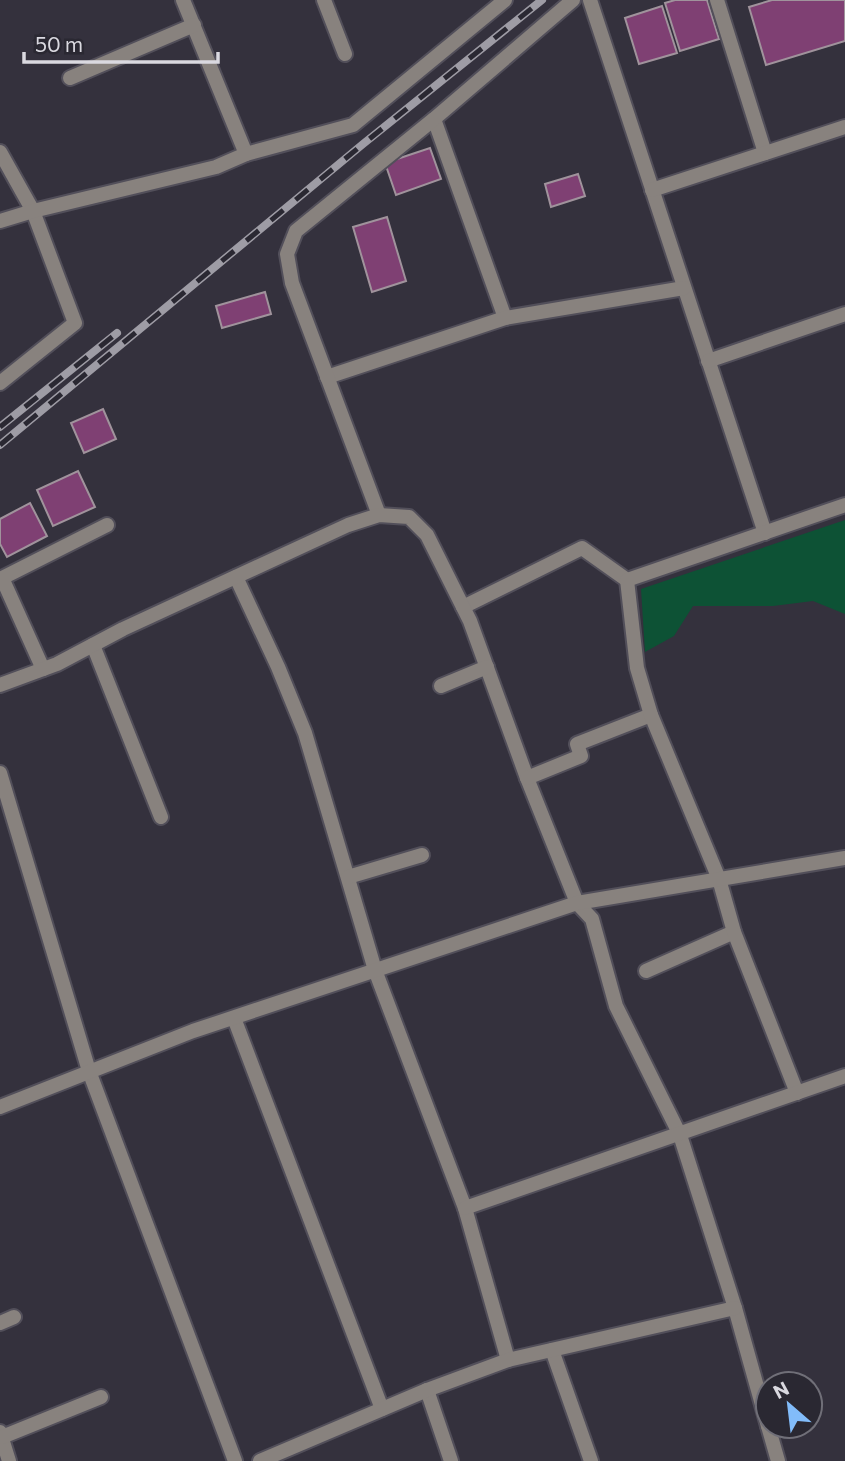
<svg xmlns="http://www.w3.org/2000/svg" width="845" height="1461" font-family="Commissioner,sans-serif">
	<style>
		.green { fill: #0d5235 }
		.building { fill: #7f4073; stroke: #a0939c; stroke-width: 2 }
		.lines { fill: none; stroke-linecap: round; stroke-linejoin: round }
		.minor-casing { stroke: #524f5a; stroke-width: 18 }
		.minor { stroke: #88827e; stroke-width: 14 }
		.rail-casing { stroke: #9e9ca5; stroke-width: 8 }
		.rail { stroke: #2a2832; stroke-width: 5; stroke-dasharray: 16; stroke-linecap: butt }
	</style>
	<rect width="100%" height="100%" fill="#34313d"/>
	<path class="green" d="M 845,520 L 845,614 L 813,601 L 773,606 L 693,606 L 674,636 L 645,652 L 641,589 Z"/>
	<g class="building">
		<path d="M 675,0 L 707,0 L 719,39 L 680,51 L 665,3 Z"/>
		<path d="M 772,0 L 845,0 L 845,41 L 766,65 L 749,7 Z"/>
		<path d="M 662,6 L 677,53 L 639,64 L 625,18 Z"/>
		<path d="M 430,148 L 441,179 L 396,195 L 385,163 Z"/>
		<path d="M 578,174 L 585,196 L 551,207 L 545,184 Z"/>
		<path d="M 387,217 L 406,281 L 372,292 L 353,227 Z"/>
		<path d="M 265,292 L 271,314 L 222,328 L 216,306 Z"/>
		<path d="M 103,409 L 116,439 L 84,453 L 71,423 Z"/>
		<path d="M 78,471 L 95,507 L 53,526 L 37,490 Z"/>
		<path d="M 30,503 L 47,536 L 7,557 L 0,544 L 0,519 Z"/>
	</g>
	<g class="lines">
		<defs>
			<g id="minor">
				<path d="M 183,0 L 246,154"/>
				<path d="M 324,0 L 345,54"/>
				<path d="M 590,0 L 765,533"/>
				<path d="M 717,0 L 765,153"/>
				<path d="M 70,78 L 194,25"/>
				<path d="M 434,119 L 505,318"/>
				<path d="M 0,152 L 33,211 L 75,323 L 0,383"/>
				<path d="M 652,190 L 845,127"/>
				<path d="M 0,221 L 33,211 L 216,167 L 246,154 L 353,125 L 505,0"/>
				<path d="M 708,361 L 845,314"/>
				<path d="M 327,377 L 505,318 L 684,288"/>
				<path d="M 379,515 L 292,283 L 287,254 L 296,231 L 434,119 L 573,0"/>
				<path d="M 236,577 L 278,667 L 305,733 L 375,970 L 465,1208 L 508,1360"/>
				<path d="M 463,607 L 582,548 L 627,580"/>
				<path d="M 93,645 L 161,817"/>
				<path d="M 43,669 L 2,578 L 107,525"/>
				<path d="M 0,685 L 57,664 L 123,629 L 348,525 L 379,515 L 409,517 L 427,535 L 470,621 L 527,778 L 577,903 L 592,919 L 616,1006 L 680,1135 L 735,1308 L 768,1426"/>
				<path d="M 441,686 L 487,667"/>
				<path d="M 0,773 L 89,1071 L 235,1461"/>
				<path d="M 527,778 L 581,756 L 577,744 L 651,715"/>
				<path d="M 348,877 L 422,855"/>
				<path d="M 646,971 L 734,932"/>
				<path d="M 234,1018 L 382,1409"/>
				<path d="M 797,1093 L 734,932 L 719,879 L 651,715 L 637,668 L 627,580 L 845,505"/>
				<path d="M 0,1107 L 193,1031 L 577,903 L 845,858"/>
				<path d="M 465,1208 L 845,1076"/>
				<path d="M 0,1323 L 14,1317"/>
				<path d="M 552,1350 L 591,1461"/>
				<path d="M 427,1390 L 451,1461"/>
				<path d="M 768,1426 L 778,1461"/>
				<path d="M 0,1432 L 9,1461"/>
				<path d="M 2,1437 L 101,1397"/>
				<path d="M 260,1461 L 427,1390 L 508,1360 L 735,1308"/>
			</g>
		</defs>
		<use href="#minor" class="minor-casing"/>
		<use href="#minor" class="minor"/>
		<defs>
			<g id="rail">
				<path d="M 0,427 L 117,333"/>
				<path d="M 0,445 L 363,144 L 542,0"/>
			</g>
		</defs>
		<use href="#rail" class="rail-casing"/>
		<use href="#rail" class="rail"/>
	</g>
	<g transform="translate(789 1405) rotate(332)"><circle r="33" fill="#2a2832" stroke="#706f78" stroke-width="2"/>
	<path d="M0-5L12 26L0 18L-12 26Z" fill="#82bcfa"/>
	<text y="-10" font-size="19" font-weight="bold" text-anchor="middle" fill="#dad9e0">N</text>
	</g>
	<path d="M24 52v10h194v-10" fill="none" stroke="#dad9e0" stroke-width="3.5"/>
	<text x="35" y="52" font-size="21" fill="#dad9e0" stroke="#2a2832" stroke-width="5" paint-order="stroke">50 m</text>
</svg>
